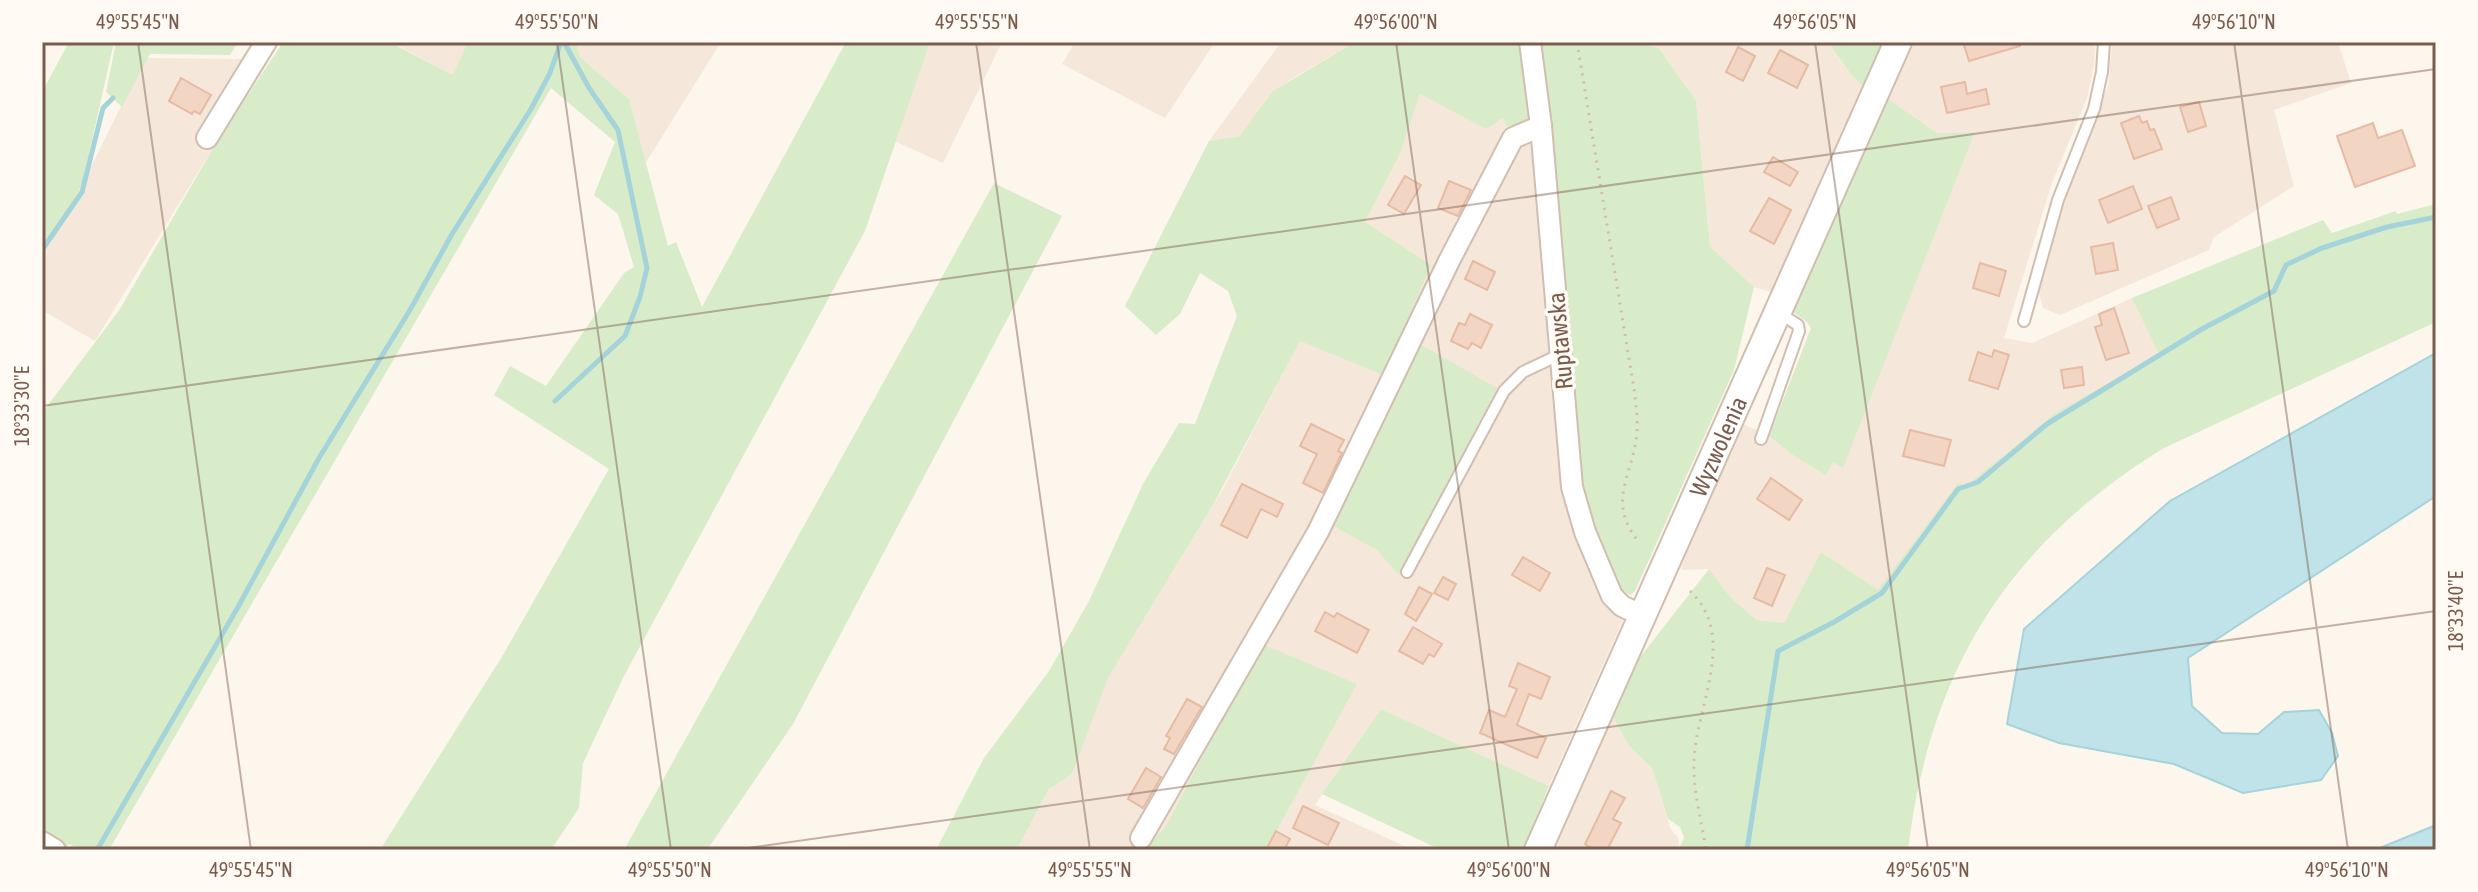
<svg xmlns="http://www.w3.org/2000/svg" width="2478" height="892" font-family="'Asap Condensed',sans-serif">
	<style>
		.residential { fill: #f5e8da }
		.green { fill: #d8ecc9 }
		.water { fill: #bfe3e8; stroke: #a5d3da; stroke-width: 2 }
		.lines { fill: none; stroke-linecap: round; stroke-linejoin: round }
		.stream { stroke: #a5d3da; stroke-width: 5 }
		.building { fill: #f3d5c3; stroke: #e6bba3; stroke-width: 2 }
		.service-casing { stroke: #d1beb0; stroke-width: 14 }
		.minor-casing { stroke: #d1beb0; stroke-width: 24 }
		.tertiary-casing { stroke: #d1beb0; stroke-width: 30 }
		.path { stroke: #d9b8a5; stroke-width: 3; stroke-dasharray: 2 6; stroke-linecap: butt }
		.service { stroke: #fff; stroke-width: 10 }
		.minor { stroke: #fff; stroke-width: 20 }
		.tertiary { stroke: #fff; stroke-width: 26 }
		.ticks { fill: none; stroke: #7a5c4d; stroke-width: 2; stroke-opacity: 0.45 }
		.labels { text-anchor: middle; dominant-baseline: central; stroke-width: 7; stroke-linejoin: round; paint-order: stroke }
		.street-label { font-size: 24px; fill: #7a5c4d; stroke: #fffaf3 }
		.neatline { fill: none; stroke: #7a5c4d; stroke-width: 3 }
		.ticks-label { font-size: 20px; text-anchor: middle; fill: #7a5c4d }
	</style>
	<rect width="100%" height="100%" fill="#fdf6ec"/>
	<g class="residential">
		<path d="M 391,42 L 472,42 L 456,77 Z"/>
		<path d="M 576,42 L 721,42 L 645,164 L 629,99 L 580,57 Z"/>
		<path d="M 927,42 L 1002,42 L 943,163 L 894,141 Z"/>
		<path d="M 1075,42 L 1215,42 L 1165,118 L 1062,64 Z"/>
		<path d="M 1281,42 L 1355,42 L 1288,81 L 1240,136 L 1209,141 Z"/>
		<path d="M 1633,42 L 1834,42 L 1831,48 L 1853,77 L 1864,87 L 1774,293 L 1754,287 L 1710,248 L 1696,101 L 1659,48 Z"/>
		<path d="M 1907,42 L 2096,42 L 2094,65 L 2087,98 L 2052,183 L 2004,338 L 2032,343 L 2132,298 L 2160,353 L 2055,413 L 1995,462 L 1966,487 L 1878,591 L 1821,552 L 1784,623 L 1757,620 L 1731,598 L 1709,569 L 1681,570 L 1705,495 L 1732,453 L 1741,423 L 1769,436 L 1791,454 L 1826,474 L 1833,462 L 1843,467 L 1975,132 L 1937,133 L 1884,96 Z"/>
		<path d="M 2112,42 L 2338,42 L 2351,83 L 2274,110 L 2294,186 L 2214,237 L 2209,250 L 2060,315 L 2043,308 L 2038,290 L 2094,109 L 2108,88 Z"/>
		<path d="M 145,58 L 246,59 L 216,143 L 95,341 L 42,310 L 42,254 L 82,185 Z"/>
		<path d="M 1420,94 L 1486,128 L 1504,118 L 1534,134 L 1576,528 L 1607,608 L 1624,618 L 1549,786 L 1381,709 L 1315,805 L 1413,850 L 1266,850 L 1167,824 L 1145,850 L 1017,850 L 1048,790 L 1072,774 L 1104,684 L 1223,489 L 1300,340 L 1383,375 L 1365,222 L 1399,156 L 1413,108 Z"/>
		<path d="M 1605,702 L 1628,745 L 1652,768 L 1671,830 L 1678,837 L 1680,850 L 1542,850 Z"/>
	</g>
	<g class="green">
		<path d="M 69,42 L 114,42 L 82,185 L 42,253 L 42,92 Z"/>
		<path d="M 116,42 L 238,42 L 230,55 L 150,54 L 122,107 L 106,92 Z"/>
		<path d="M 283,42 L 389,42 L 453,75 L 468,42 L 576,42 L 580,57 L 629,99 L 668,246 L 676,242 L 702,307 L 846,42 L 930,42 L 865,231 L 624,676 L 583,763 L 579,808 L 551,850 L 380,850 L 503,655 L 609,469 L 494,395 L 510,366 L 546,386 L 624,273 L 634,267 L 618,214 L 594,195 L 615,142 L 551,88 L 109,850 L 82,850 L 68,844 L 68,850 L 42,850 L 42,413 L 120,309 L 216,143 Z"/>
		<path d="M 1355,42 L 1520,42 L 1532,121 L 1511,132 L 1503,118 L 1486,129 L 1420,94 L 1399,156 L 1365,222 L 1431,265 L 1383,375 L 1300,341 L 1213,505 L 1108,678 L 1072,774 L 1048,790 L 1017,850 L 936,850 L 984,758 L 1049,671 L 1089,601 L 1143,484 L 1179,423 L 1195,424 L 1237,316 L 1228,291 L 1200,273 L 1180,314 L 1156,335 L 1125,306 L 1209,141 L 1240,136 L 1273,91 Z"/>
		<path d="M 1536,42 L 1633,42 L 1659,48 L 1696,101 L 1710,247 L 1754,287 L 1734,370 L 1635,591 L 1630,595 L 1614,585 L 1579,488 Z"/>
		<path d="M 1834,42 L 1884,42 L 1864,87 L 1853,77 L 1831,47 Z"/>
		<path d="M 1884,96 L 1937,133 L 1975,132 L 1843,468 L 1833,462 L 1826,475 L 1791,454 L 1769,436 L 1811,328 L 1806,321 L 1790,310 Z"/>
		<path d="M 994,183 L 1062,216 L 793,724 L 707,850 L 624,850 Z"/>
		<path d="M 2436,204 L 2436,322 L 2164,448 C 2008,544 1930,669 1908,850 L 1678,850 L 1684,838 L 1680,827 L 1668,819 L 1652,768 L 1628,745 L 1605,702 L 1709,569 L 1731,598 L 1757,620 L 1784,623 L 1821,552 L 1878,590 L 1958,483 L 1966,486 L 2055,413 L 2159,354 L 2132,298 L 2323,220 L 2332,233 L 2396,211 L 2397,214 Z"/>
		<path d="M 1420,344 L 1497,388 L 1399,575 L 1377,550 L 1330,524 Z"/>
		<path d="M 1262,644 L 1357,684 L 1266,850 L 1145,850 L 1167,824 Z"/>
		<path d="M 1381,709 L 1549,786 L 1523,850 L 1441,850 L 1322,794 Z"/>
	</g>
	<g class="water">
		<path d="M 2436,353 L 2436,496 L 2188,658 L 2192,706 L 2222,733 L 2258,734 L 2284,712 L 2319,710 L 2332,733 L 2338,756 L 2321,780 L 2243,793 L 2174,764 L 2059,743 L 2007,724 L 2024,629 L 2170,501 Z"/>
		<path d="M 2436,825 L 2436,850 L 2375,850 Z"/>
	</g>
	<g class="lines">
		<g class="stream">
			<path d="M 42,250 L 82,192 L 103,108 L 113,98"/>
			<path d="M 555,401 L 625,336 L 640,297 L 647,268 L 618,130 L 589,88 L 564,42"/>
			<path d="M 97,850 L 238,607 L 319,458 L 410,310 L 452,234 L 531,109 L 550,73 L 561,42"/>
			<path d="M 1747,850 L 1778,651 L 1834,622 L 1882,593 L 1958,489 L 1978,482 L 2047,424 L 2202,329 L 2274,291 L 2286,265 L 2322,248 L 2387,227 L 2436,217"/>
		</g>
	</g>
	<g class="building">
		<path d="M 1963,42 L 2020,42 L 2020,46 L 1969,61 Z"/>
		<path d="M 1738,47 L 1755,56 L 1743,81 L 1726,72 Z"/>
		<path d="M 1780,50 L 1808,65 L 1797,88 L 1768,73 Z"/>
		<path d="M 181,78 L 211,95 L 200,114 L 194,111 L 192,114 L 169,101 Z"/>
		<path d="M 1965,82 L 1967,94 L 1986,89 L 1989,104 L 1947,113 L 1941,87 Z"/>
		<path d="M 2199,102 L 2206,126 L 2188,132 L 2180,107 Z"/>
		<path d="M 2139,116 L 2142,123 L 2147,121 L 2150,130 L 2154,129 L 2162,149 L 2134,159 L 2121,123 Z"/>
		<path d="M 2373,123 L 2378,138 L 2402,130 L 2415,166 L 2355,187 L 2337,136 Z"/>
		<path d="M 1773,157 L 1798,172 L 1790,186 L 1764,172 Z"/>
		<path d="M 1405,176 L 1421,185 L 1404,214 L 1388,205 Z"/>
		<path d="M 1449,181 L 1471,190 L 1458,216 L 1438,208 Z"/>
		<path d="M 2133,186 L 2142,209 L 2108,223 L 2099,200 Z"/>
		<path d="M 2171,197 L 2179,219 L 2157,228 L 2148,206 Z"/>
		<path d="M 1769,198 L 1791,210 L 1774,244 L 1750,231 Z"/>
		<path d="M 2113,243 L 2118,270 L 2096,274 L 2091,247 Z"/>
		<path d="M 1473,261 L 1495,272 L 1487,290 L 1465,279 Z"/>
		<path d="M 1980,263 L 2006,271 L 1999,296 L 1973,288 Z"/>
		<path d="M 2114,308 L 2129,353 L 2106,360 L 2095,327 L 2102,325 L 2099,314 Z"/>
		<path d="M 1470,314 L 1492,325 L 1481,348 L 1472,343 L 1468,349 L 1451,341 L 1459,323 L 1465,325 Z"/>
		<path d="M 1994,350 L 2009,355 L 1998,389 L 1969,380 L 1978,352 L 1992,357 Z"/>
		<path d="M 2082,367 L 2084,385 L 2064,388 L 2061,370 Z"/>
		<path d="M 1311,424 L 1344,440 L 1338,451 L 1342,453 L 1323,493 L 1303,483 L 1317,454 L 1300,446 Z"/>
		<path d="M 1910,430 L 1951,440 L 1944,466 L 1903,456 Z"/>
		<path d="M 1771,478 L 1802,500 L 1789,520 L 1757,499 Z"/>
		<path d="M 1242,484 L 1283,504 L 1277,517 L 1261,509 L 1247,538 L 1221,525 Z"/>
		<path d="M 1523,557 L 1550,573 L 1540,591 L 1512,575 Z"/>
		<path d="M 1767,568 L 1785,575 L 1772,606 L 1754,598 Z"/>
		<path d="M 1443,577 L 1456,584 L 1448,600 L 1434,593 Z"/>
		<path d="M 1419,587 L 1432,594 L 1416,621 L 1405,614 Z"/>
		<path d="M 1325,612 L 1334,617 L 1337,613 L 1369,630 L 1357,653 L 1315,631 Z"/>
		<path d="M 1413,627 L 1442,644 L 1434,657 L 1429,654 L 1423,664 L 1399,651 Z"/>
		<path d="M 1518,663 L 1550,677 L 1541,699 L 1529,694 L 1517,725 L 1546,738 L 1537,758 L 1480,733 L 1489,710 L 1505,717 L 1517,689 L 1509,686 Z"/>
		<path d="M 1187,699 L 1202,707 L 1174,754 L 1164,749 L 1170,738 L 1166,736 Z"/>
		<path d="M 1146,768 L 1161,777 L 1143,808 L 1128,799 Z"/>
		<path d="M 1611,791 L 1625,798 L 1613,819 L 1621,823 L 1607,850 L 1595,850 L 1585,844 Z"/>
		<path d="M 1303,806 L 1339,823 L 1328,845 L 1293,828 Z"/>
		<path d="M 1276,831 L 1290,839 L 1284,850 L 1266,850 Z"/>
	</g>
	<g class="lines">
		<defs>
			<g id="service">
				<path d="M 2024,321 L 2058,200 L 2094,109 L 2102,72 L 2104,42"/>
				<path d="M 1761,439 L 1799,331 L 1798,325 L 1779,313"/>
				<path d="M 1407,572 L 1504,391 L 1523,372 L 1561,354"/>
			</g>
			<g id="minor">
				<path d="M 1530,42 L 1541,126 L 1572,487 L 1585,532 L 1612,596 L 1622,606 L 1643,616"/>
				<path d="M 207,138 L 266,42"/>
				<path d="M 1141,838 L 1318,532 L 1449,261 L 1513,138 L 1541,126"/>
				<path d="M 42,842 L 55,850"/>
			</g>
			<g id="tertiary">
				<path id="s1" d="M 1538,850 L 1898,42"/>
			</g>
		</defs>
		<use href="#service" class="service-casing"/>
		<use href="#minor" class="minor-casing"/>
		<use href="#tertiary" class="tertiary-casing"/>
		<g class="path">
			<path d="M 1577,42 L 1635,395 C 1636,408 1638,421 1637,433 C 1633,476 1606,500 1638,541"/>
			<path d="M 1690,591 C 1739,637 1695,707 1694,763 C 1693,792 1702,822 1706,850"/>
		</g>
		<use href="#service" class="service"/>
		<use href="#minor" class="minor"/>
		<use href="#tertiary" class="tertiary"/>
	</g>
	<path class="ticks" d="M 138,42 L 251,850M 557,42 L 671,850M 976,42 L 1090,850M 1396,42 L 1509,850M 1815,42 L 1928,850M 2234,42 L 2348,850M 42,406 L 2436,69M 733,850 L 2436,611"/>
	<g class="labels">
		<g class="street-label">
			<text transform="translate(1560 341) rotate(-95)">Ruptawska</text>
			<text stroke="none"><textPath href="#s1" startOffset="442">Wyzwolenia</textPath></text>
		</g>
	</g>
	<rect width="2478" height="892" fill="none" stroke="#fffaf3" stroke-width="88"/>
	<rect x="44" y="44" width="2390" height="804" class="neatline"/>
	<g class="ticks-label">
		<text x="138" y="29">49°55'45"N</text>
		<text x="557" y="29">49°55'50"N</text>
		<text x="977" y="29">49°55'55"N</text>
		<text x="1396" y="29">49°56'00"N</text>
		<text x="1815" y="29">49°56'05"N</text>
		<text x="2234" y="29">49°56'10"N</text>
		<text transform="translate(22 406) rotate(-90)" y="7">18°33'30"E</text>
		<text transform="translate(2456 611) rotate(-90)" y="7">18°33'40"E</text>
		<text x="251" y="877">49°55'45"N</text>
		<text x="670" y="877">49°55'50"N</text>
		<text x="1090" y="877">49°55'55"N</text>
		<text x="1509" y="877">49°56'00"N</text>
		<text x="1928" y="877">49°56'05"N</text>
		<text x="2347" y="877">49°56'10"N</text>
	</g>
</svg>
